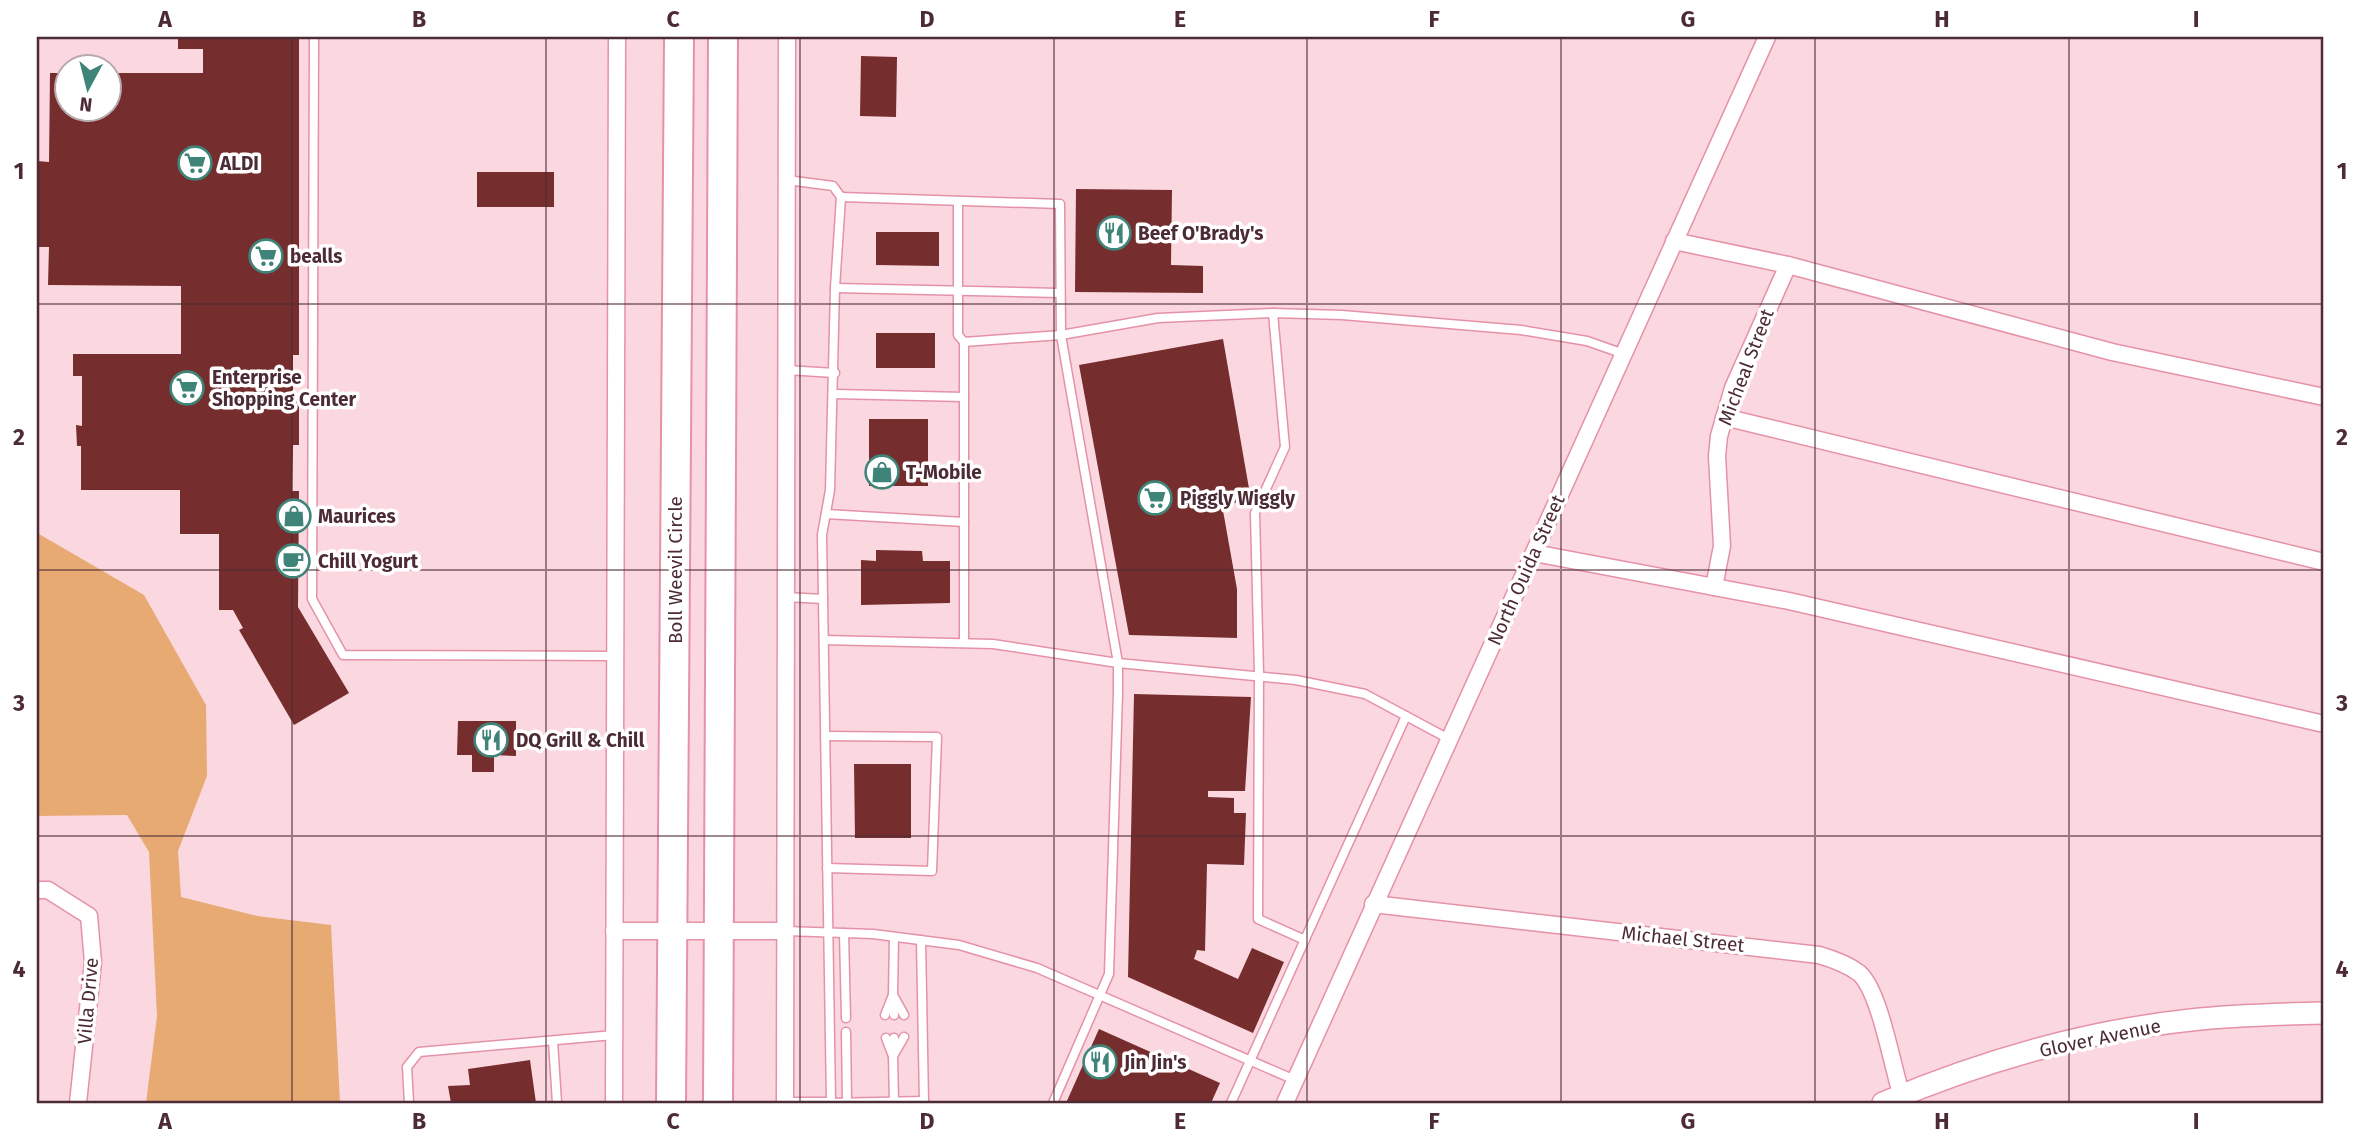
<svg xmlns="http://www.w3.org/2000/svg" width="2361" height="1140" font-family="'Fira Sans',sans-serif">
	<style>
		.green { fill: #e8aa73 }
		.building { fill: #762d2d }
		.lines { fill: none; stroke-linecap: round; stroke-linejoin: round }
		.lane-casing { stroke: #e592a8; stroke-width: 11 }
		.street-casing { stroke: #e592a8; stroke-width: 19 }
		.secondary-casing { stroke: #e592a8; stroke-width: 24 }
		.highway-casing { stroke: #e592a8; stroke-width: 32 }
		.lane { stroke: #fff; stroke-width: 8 }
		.street { stroke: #fff; stroke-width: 16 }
		.secondary { stroke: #fff; stroke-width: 21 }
		.highway { stroke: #fff; stroke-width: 28 }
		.grid { fill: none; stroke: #4c2b34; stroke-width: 2; stroke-opacity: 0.55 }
		.labels { text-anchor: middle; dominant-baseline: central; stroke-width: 7; stroke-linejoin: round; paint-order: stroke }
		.poi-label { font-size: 19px; font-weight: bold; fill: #4c2b34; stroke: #fff; text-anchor: start }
		.street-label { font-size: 19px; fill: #4c2b34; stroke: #fff }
		.neatline { fill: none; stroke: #4c2b34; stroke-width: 2.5 }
		.grid-label { font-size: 23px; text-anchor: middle; font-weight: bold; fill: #4c2b34 }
	</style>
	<rect width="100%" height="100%" fill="#fbd7e0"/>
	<path class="green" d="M 37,523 L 39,534 L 144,595 L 206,705 L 207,776 L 178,851 L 181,897 L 257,916 L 331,925 L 340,1103 L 146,1103 L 157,1016 L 149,852 L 127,815 L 37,816 Z"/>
	<g class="building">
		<path d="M 178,37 L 299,37 L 299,355 L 293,355 L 293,400 L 299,400 L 299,445 L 293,445 L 292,491 L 299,491 L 298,607 L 349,693 L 294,725 L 239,630 L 243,628 L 233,610 L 219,610 L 219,534 L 180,534 L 180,490 L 81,490 L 81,446 L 77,446 L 76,425 L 82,426 L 82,376 L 73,376 L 73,354 L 181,354 L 181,286 L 48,285 L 49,247 L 37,247 L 37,161 L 49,162 L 50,73 L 66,73 L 66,108 L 108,108 L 108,73 L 203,73 L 203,49 L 178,49 Z"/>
		<path d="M 861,56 L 897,57 L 896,117 L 860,116 Z"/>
		<rect x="477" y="172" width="77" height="35"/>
		<path d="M 1076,189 L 1172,190 L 1171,265 L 1203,266 L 1203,293 L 1075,292 Z"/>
		<path d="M 876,232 L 939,232 L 939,266 L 876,265 Z"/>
		<rect x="876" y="333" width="59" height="35"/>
		<path d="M 1223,339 L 1251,500 L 1222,505 L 1237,589 L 1237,638 L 1129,635 L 1079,365 Z"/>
		<rect x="869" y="419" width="59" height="67"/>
		<path d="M 876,550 L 922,551 L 923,561 L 950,561 L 950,603 L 861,605 L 861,560 L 876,561 Z"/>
		<path d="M 1134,694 L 1251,697 L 1245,791 L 1208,791 L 1208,797 L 1234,798 L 1234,813 L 1246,813 L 1244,865 L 1207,864 L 1205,951 L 1197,950 L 1194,959 L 1238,979 L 1252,948 L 1284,962 L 1253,1033 L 1128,977 Z"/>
		<path d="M 458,721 L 516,721 L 516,756 L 494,755 L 494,772 L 472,772 L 472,755 L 457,755 Z"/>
		<path d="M 854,764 L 911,764 L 911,838 L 855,838 Z"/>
		<path d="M 1099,1029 L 1220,1083 L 1211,1103 L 1066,1103 Z"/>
		<path d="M 530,1060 L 536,1103 L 451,1103 L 448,1086 L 470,1085 L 468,1069 Z"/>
	</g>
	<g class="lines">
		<defs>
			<g id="lane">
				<path d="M 314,37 L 312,599 L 343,655 L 616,656"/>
				<path d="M 841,197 L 1060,204 L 1061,335 L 1118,663 L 1118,694 L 1109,974 L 1053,1103"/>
				<path d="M 958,201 L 958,335 L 964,342 L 1061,335 L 1158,318 L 1273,313 L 1342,315 L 1521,330 L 1587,341 L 1624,354"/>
				<path d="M 835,288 L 1059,293"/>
				<path d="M 1273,313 L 1285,447 L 1255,513 L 1259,674 L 1258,919 L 1305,940"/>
				<path d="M 964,342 L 964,642"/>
				<path d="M 786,370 L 835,373"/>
				<path d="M 835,394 L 964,397"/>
				<path d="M 826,514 L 964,522"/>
				<path d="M 785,597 L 823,599"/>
				<path d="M 824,640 L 993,644 L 1118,663 L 1296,680 L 1365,694 L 1449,739"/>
				<path d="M 825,736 L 937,737 L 932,871 L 827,868"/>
				<path d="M 785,931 L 873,934 L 959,945 L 1037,968 L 1295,1080"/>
				<path d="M 844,933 L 846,1018"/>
				<path d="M 894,937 L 893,995 L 904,1015"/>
				<path d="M 921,940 L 924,1103"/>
				<path d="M 893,998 L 894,1015"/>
				<path d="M 885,1015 L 893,995"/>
				<path d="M 846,1032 L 847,1102"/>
				<path d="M 886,1038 L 893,1056"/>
				<path d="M 553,1041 L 557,1103"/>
				<path d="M 893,1053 L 894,1038"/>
				<path d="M 785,1102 L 831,1102 L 822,535 L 830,490 L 835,288 L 841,197 L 833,186 L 787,180"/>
				<path d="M 894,1102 L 893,1056 L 904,1037"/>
				<path d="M 409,1103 L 407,1067 L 419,1052 L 614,1035"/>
				<path d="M 831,1103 L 924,1101"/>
				<path d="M 1231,1103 L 1406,716"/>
			</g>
			<g id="street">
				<path d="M 1674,241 L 1788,265 L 2112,352 L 2324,397"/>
				<path d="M 1724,417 L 2324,562"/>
				<path d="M 1534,553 L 1789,601 L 2324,724"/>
				<path d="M 1714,587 L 1722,546 L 1717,456 L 1719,436 L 1733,388 L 1788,265"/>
				<path d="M 37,890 L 48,890 L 89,916 L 93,962 L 78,1103"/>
				<path d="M 1373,904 L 1819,955 C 1833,959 1847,964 1859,973 C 1881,992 1893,1073 1904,1103"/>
				<path d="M 614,931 L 785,931"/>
				<path d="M 614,1103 L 617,37"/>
				<path d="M 785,1103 L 787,37"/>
				<path d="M 1285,1103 L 1767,37"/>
			</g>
			<path id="secondary" d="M 1883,1103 C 1980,1062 2086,1031 2191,1020 C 2235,1015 2280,1014 2324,1013"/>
			<g id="highway">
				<path d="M 671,1103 L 679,37"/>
				<path d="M 718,1103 L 723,37"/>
			</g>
		</defs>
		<use href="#lane" class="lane-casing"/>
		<use href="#street" class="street-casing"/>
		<use href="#secondary" class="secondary-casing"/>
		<use href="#highway" class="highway-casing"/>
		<use href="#lane" class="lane"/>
		<use href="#street" class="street"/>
		<use href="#secondary" class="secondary"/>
		<use href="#highway" class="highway"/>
	</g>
	<path class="grid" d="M 292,37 L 292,1103M 546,37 L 546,1103M 800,37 L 800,1103M 1054,37 L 1054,1103M 1307,37 L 1307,1103M 1561,37 L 1561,1103M 1815,37 L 1815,1103M 2069,37 L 2069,1103M 37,304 L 2324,304M 37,570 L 2324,570M 37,836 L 2324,836"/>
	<defs>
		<symbol id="supermarket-ring" viewBox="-11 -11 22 22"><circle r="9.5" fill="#fff" stroke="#3f8479" stroke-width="1.5"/><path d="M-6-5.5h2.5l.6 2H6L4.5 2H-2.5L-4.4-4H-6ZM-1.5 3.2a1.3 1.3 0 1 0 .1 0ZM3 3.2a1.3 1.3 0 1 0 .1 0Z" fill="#3f8479"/></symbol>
		<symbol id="restaurant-ring" viewBox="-11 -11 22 22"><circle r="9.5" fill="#fff" stroke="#3f8479" stroke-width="1.5"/><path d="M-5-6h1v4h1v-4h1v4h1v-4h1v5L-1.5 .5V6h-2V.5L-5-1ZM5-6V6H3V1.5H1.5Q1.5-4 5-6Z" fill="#3f8479"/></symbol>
		<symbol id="shop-ring" viewBox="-11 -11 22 22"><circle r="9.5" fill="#fff" stroke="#3f8479" stroke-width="1.5"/><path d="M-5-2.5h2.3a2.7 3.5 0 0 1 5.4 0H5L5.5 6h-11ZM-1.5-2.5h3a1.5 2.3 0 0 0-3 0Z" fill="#3f8479"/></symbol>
		<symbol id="cafe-ring" viewBox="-11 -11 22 22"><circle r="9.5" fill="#fff" stroke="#3f8479" stroke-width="1.5"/><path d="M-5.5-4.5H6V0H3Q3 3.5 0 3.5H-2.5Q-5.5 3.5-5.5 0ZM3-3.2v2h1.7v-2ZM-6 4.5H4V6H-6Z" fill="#3f8479"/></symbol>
	</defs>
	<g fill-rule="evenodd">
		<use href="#supermarket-ring" x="176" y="144" width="38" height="38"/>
		<use href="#restaurant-ring" x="1095" y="214" width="38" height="38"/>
		<use href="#supermarket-ring" x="247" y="237" width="38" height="38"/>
		<use href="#supermarket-ring" x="168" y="369" width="38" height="38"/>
		<use href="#shop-ring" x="863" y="453" width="38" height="38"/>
		<use href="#supermarket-ring" x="1136" y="479" width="38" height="38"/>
		<use href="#shop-ring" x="275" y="497" width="38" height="38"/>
		<use href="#cafe-ring" x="274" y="542" width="38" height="38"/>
		<use href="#restaurant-ring" x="472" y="721" width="38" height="38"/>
		<use href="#restaurant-ring" x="1081" y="1043" width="38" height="38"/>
	</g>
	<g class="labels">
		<g class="poi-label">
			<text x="220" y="163">ALDI</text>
			<text x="1138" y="233">Beef O'Brady's</text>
			<text x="290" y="256">bealls</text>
			<text x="212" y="377">Enterprise<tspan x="212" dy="22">Shopping Center</tspan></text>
			<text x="906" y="472">T-Mobile</text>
			<text x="1180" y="498">Piggly Wiggly</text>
			<text x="318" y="516">Maurices</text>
			<text x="318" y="561">Chill Yogurt</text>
			<text x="516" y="740">DQ Grill &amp; Chill</text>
			<text x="1124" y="1062">Jin Jin's</text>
		</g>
		<g class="street-label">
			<text transform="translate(1746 367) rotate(-69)">Micheal Street</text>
			<text transform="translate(675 570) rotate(-90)">Boll Weevil Circle</text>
			<text transform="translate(1526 570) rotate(-66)">North Ouida Street</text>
			<text transform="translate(1683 939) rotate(6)">Michael Street</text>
			<text transform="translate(88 1001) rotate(-85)">Villa Drive</text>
			<text transform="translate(2100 1038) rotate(-12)">Glover Avenue</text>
		</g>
	</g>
	<rect width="2361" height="1140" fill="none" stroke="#ffffff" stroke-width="77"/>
	<g transform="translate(88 88) rotate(187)"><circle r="33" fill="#ffffff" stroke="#b7aaae" stroke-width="2"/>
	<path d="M0-5L12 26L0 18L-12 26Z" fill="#3f8479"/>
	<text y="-10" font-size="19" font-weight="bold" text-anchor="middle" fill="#4c2b34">N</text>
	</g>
	<rect x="38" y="38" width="2284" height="1064" class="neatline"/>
	<g class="grid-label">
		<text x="165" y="27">A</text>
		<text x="419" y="27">B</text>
		<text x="673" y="27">C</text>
		<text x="927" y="27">D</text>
		<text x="1180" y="27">E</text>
		<text x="1434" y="27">F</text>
		<text x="1688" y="27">G</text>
		<text x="1942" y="27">H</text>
		<text x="2196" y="27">I</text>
		<text x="19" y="179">1</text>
		<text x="2342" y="179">1</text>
		<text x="19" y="445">2</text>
		<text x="2342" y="445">2</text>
		<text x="19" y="711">3</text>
		<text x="2342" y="711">3</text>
		<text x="19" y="977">4</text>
		<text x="2342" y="977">4</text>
		<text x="165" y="1129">A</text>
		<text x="419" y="1129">B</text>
		<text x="673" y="1129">C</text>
		<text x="927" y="1129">D</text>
		<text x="1180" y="1129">E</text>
		<text x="1434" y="1129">F</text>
		<text x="1688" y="1129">G</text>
		<text x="1942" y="1129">H</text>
		<text x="2196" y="1129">I</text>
	</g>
</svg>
